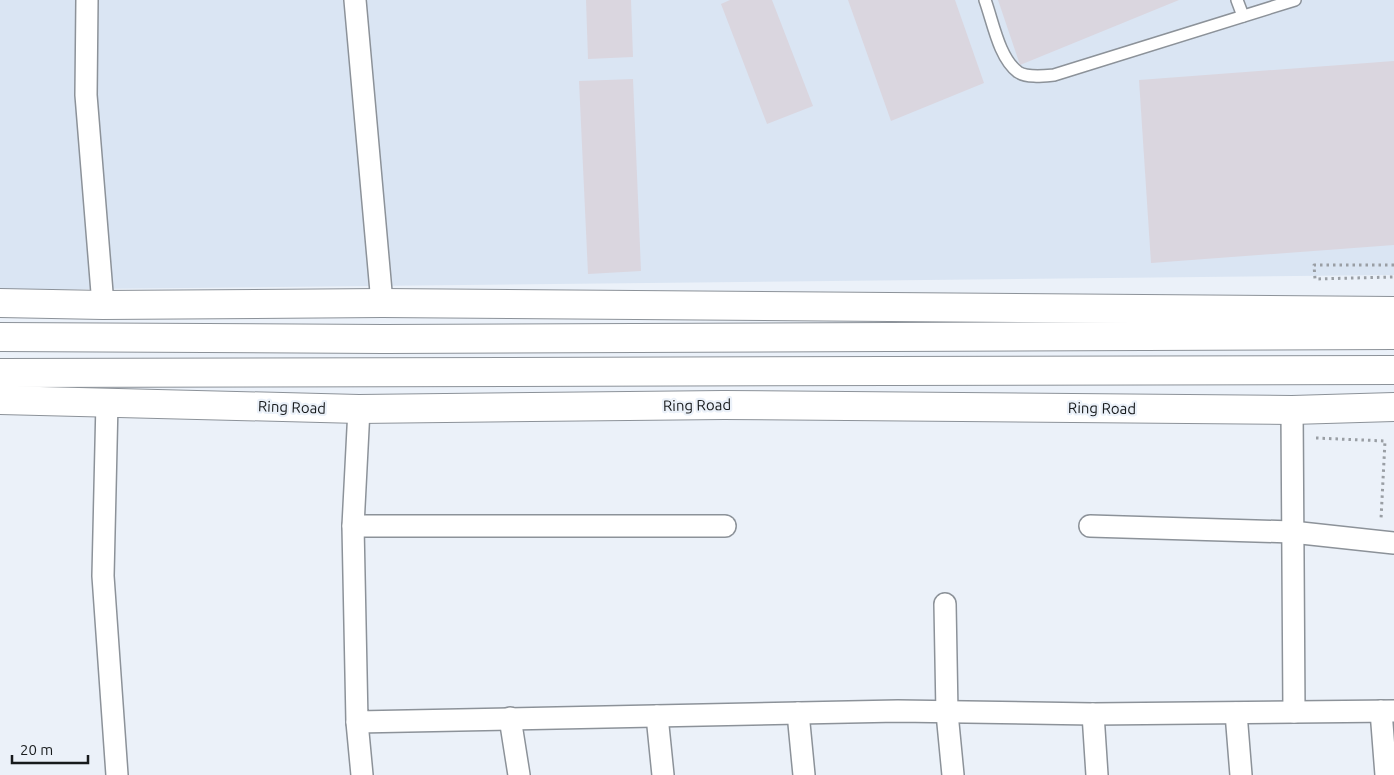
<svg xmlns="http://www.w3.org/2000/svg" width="1394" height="775" font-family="Ubuntu,sans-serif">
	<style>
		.built { fill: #dae5f3 }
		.building { fill: #dad6df }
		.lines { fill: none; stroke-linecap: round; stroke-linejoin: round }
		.lane-casing { stroke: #8c9299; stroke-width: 14 }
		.street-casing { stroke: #8c9299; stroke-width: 24 }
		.secondary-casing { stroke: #8c9299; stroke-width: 30 }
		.highway-casing { stroke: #8c9299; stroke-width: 30 }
		.path { stroke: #999ea4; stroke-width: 3; stroke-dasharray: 2.5 4; stroke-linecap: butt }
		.lane { stroke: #fff; stroke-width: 11 }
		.street { stroke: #fff; stroke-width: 21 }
		.secondary { stroke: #fff; stroke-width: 28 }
		.highway { stroke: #fff; stroke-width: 28 }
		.labels { text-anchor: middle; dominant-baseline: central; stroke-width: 4.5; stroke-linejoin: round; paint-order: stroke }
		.street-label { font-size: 15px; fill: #171a1c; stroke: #ebf1f9 }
	</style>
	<rect width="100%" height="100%" fill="#ebf1f9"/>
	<path class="built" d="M 0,0 L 1394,0 L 1394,275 L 0,290 Z"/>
	<g class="building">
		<path d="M 586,0 L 631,0 L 633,57 L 588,59 Z"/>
		<path d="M 730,0 L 772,0 L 813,106 L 767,124 L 721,4 Z"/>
		<path d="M 848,0 L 955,0 L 984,83 L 891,121 Z"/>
		<path d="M 998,0 L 1179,0 L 1020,65 Z"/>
		<path d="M 1394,61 L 1394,245 L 1151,263 L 1139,80 Z"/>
		<path d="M 633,79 L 641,271 L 588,274 L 579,81 Z"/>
	</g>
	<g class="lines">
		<defs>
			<g id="lane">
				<path d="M 985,0 C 993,22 999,58 1018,72 C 1027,78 1043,76 1054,75 L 1295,0"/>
				<path d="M 1237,0 L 1243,16"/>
			</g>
			<g id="street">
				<path d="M 87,0 L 86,95 L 103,305"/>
				<path d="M 355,0 L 382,303"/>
				<path d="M 107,402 L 103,576 L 117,775"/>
				<path d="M 359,409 L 353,526 L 357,722 L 898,711 L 1093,714 L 1394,711"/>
				<path d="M 1292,410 L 1294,712"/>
				<path d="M 353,526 L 725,526"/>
				<path d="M 1090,526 L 1292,532 L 1394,543"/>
				<path d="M 945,604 L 947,713 L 953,775"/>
				<path d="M 1381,711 L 1386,775"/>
				<path d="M 798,713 L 804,775"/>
				<path d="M 1236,713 L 1241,775"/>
				<path d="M 1093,714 L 1097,775"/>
				<path d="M 657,716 L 663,775"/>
				<path d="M 510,718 L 519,775"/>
				<path d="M 357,722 L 362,775"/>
			</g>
			<g id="secondary">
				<path d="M 0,303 L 103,305 L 382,303 L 1394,311"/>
				<path d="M 0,400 L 359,409 L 724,405 L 1292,410 L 1394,407"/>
			</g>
			<g id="highway">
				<path d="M 0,337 L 384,339 L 1394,335"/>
				<path d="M 0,373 L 1394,370"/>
			</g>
		</defs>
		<use href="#lane" class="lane-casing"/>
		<use href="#street" class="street-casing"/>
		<use href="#secondary" class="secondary-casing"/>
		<use href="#highway" class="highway-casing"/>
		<g class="path">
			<path d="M 1394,265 L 1314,265 L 1315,279 L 1394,277"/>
			<path d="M 1316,438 L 1385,441 L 1381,519"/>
		</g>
		<use href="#lane" class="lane"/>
		<use href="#street" class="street"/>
		<use href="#secondary" class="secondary"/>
		<use href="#highway" class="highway"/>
	</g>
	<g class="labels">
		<g class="street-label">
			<text transform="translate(697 405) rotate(-1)">Ring Road</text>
			<text transform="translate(292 407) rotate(2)">Ring Road</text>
			<text transform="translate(1102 408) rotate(1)">Ring Road</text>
		</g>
	</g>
	<path d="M12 755v8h76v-8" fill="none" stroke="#171a1c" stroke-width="2.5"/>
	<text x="20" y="755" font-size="15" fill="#171a1c" stroke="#ebf1f9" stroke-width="4" paint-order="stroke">20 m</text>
</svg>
